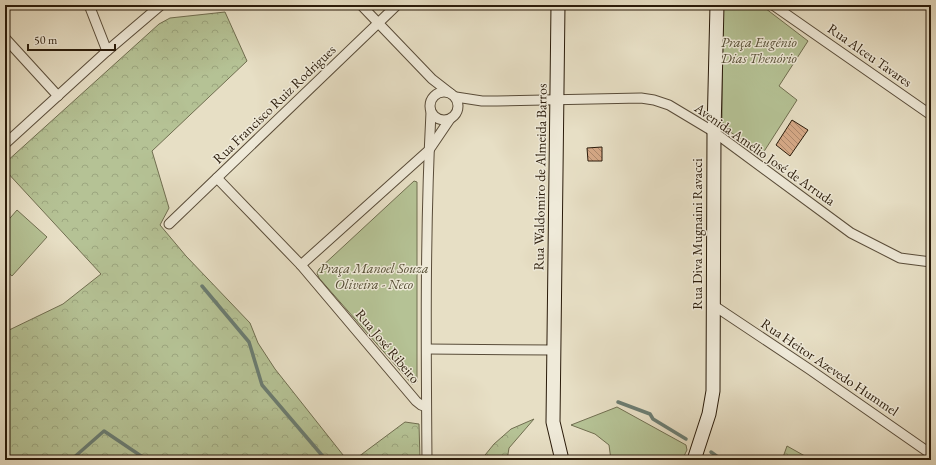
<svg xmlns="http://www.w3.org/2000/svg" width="936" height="465" font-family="'EB Garamond',serif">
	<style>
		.green { fill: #b5c295; stroke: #706e50 }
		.forest { fill: url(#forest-crowns); stroke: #706e50 }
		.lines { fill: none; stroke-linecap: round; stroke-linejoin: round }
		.stream { stroke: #6b7c71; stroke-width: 3.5 }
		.building { fill: url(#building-back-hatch); stroke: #2a1b0a }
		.minor-casing { stroke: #594c39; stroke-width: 11 }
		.secondary-casing { stroke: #2a1b0a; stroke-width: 15 }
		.minor { stroke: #efead9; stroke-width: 9 }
		.secondary { stroke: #efead9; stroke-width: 13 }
		.labels { text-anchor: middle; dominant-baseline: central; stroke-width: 3; stroke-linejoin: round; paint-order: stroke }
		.park-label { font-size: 14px; font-style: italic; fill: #544d34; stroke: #efead9 }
		.street-label { font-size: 14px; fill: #2a1b0a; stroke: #efead9 }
	</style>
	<defs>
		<pattern id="forest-crowns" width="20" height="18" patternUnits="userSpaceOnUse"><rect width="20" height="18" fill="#b5c295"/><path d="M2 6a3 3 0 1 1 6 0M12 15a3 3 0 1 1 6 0" fill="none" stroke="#9ca67f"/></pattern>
		<pattern id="building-back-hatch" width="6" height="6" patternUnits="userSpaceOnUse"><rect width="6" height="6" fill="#d5a886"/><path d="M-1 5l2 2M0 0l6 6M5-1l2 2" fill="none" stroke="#ad886c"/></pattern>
	</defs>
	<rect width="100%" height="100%" fill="#e7dfc5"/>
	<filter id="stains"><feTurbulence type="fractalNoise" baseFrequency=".005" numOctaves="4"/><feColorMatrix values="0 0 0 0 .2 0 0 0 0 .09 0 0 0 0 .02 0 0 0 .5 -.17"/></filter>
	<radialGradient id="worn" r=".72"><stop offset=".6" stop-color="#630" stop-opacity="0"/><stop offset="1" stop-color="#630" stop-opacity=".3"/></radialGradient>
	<g class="green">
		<path d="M 723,5 L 761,5 L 808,41 L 779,86 L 797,100 L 763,153 L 727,130 L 724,126 L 722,120 Z"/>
		<path d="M 414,181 L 417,182 L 417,382 L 412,384 L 319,278 L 317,273 L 319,269 Z"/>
		<path d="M 17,210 L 47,237 L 12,276 L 5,270 L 5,224 Z"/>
		<path d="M 617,407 L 686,445 L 687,450 L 682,460 L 611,460 L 609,445 L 595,434 L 571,425 Z"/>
	</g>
	<g class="forest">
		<path d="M 225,12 L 247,61 L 152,151 L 169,208 L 160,225 L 186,256 L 250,323 L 258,343 L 275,369 L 347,460 L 5,460 L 5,332 L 63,304 L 101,274 L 5,170 L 5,163 L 159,24 L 170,18 Z"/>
		<path d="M 534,419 L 509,448 L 507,460 L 481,460 L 494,444 L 511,429 Z"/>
		<path d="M 405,422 L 419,424 L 420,460 L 354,460 Z"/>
		<path d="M 787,446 L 812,460 L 782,460 Z"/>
	</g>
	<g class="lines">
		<g class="stream">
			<path d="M 202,286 L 249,342 L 262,385 L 326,460"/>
			<path d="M 618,402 L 650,414 L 653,419 L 686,439"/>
			<path d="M 711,452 L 722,460"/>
			<path d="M 71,460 L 104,431 L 147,460"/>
		</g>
	</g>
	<g class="building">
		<path d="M 792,120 L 808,130 L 790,156 L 776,145 Z"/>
		<path d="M 602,147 L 602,161 L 588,161 L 587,148 Z"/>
	</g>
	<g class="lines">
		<defs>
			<g id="minor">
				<path d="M 89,5 L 107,51"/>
				<path d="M 361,5 L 432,79 L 450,93"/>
				<path d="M 773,5 L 931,115"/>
				<path d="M 5,38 L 58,96"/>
				<circle cx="444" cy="106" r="14"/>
				<path d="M 456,97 L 482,101 L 497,101 L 641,98 L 654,100 L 669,105 L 714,132 L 851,233 L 900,258 L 931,262"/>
				<path d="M 5,144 L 107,51 L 161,5"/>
				<path d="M 217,178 L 301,265 L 416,401 L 421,405 L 426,407"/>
				<path d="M 169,224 L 397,5"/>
				<path d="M 301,265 L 429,150 L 450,119"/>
				<path d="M 713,305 L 809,369 L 931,454"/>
				<path d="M 427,349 L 553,350"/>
				<path d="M 427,460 C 426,344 425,228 431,112"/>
			</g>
			<g id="secondary">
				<path d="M 558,5 L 553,422 L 562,460"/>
				<path d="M 694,460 L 709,414 L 713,391 L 714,132 L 717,5"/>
			</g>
		</defs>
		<use href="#minor" class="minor-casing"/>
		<use href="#secondary" class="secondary-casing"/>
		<use href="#minor" class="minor"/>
		<use href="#secondary" class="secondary"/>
	</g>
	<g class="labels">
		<g class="park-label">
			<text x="759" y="42">Praça Eugênio<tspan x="759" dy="16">Dias Thenório</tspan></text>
			<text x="374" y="268">Praça Manoel Souza<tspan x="374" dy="16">Oliveira - Neco</tspan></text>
		</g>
		<g class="street-label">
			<text transform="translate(870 55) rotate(35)">Rua Alceu Tavares</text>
			<text transform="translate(274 104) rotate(-44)">Rua Francisco Ruiz Rodrigues</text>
			<text transform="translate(765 154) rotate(35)">Avenida Amélio José de Arruda</text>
			<text transform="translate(540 177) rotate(-89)">Rua Waldomiro de Almeida Barros</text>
			<text transform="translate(697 234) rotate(-90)">Rua Diva Mugnaini Ravacci</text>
			<text transform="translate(388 346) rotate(50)">Rua José Ribeiro</text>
			<text transform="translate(830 367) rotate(34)">Rua Heitor Azevedo Hummel</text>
		</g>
	</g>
	<rect width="936" height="465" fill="none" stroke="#e7dfc5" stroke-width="20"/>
	<rect x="6" y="6" width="924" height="453" fill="none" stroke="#2a1b0a" stroke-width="2"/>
	<rect x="10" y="10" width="916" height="445" fill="none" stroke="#2a1b0a"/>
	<path d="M28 44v6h87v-6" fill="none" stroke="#2a1b0a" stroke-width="2"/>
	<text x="34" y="44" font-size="12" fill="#2a1b0a" stroke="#efead9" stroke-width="3" paint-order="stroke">50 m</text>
	<rect width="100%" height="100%" filter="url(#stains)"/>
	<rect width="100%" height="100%" fill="url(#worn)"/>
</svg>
